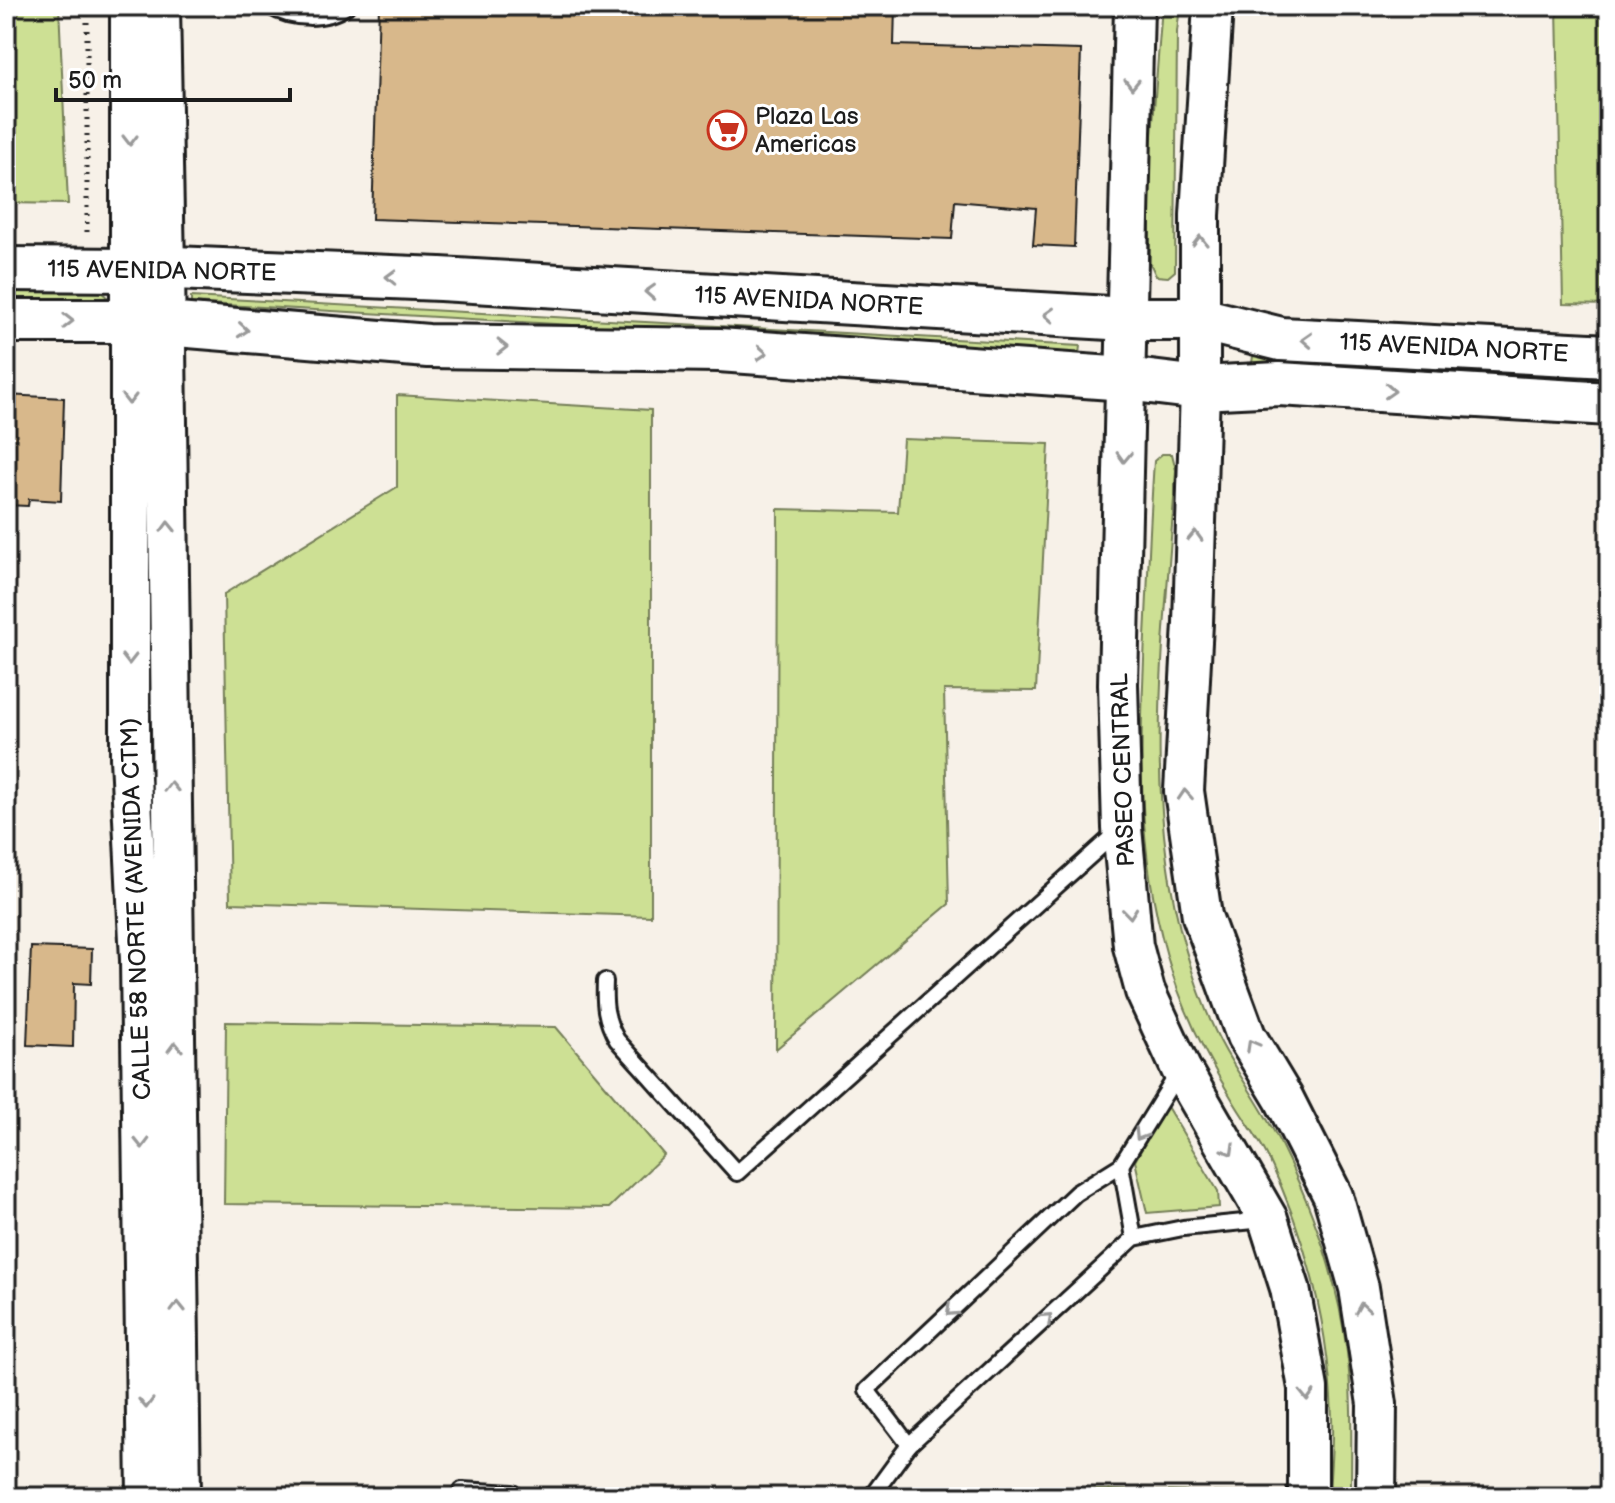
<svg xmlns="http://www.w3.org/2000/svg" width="1615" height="1503" font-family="'Balsamiq Sans',sans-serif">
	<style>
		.green { fill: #cde094; stroke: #747e58; stroke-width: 2 }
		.building { fill: #d8b88b; stroke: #1c1c1c; stroke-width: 2 }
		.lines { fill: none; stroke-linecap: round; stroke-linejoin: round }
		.lane-casing { stroke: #1c1c1c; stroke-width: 20 }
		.secondary-casing { stroke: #1c1c1c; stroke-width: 44 }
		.primary-casing { stroke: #1c1c1c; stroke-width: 48 }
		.path { stroke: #1c1c1c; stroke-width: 5; stroke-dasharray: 2 6; stroke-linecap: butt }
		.lane { stroke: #fff; stroke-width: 14 }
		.secondary { stroke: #fff; stroke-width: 38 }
		.primary { stroke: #fff; stroke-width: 42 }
		.oneway { stroke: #999 }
		.labels { text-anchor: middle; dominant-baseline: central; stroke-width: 6; stroke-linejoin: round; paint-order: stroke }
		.poi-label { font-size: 24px; fill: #1c1c1c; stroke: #fff; text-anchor: start }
		.street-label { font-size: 24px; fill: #1c1c1c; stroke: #fff }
	</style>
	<rect width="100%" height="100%" fill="#f7f1e8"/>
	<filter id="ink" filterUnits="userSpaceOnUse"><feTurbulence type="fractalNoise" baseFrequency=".0125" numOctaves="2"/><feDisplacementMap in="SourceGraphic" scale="16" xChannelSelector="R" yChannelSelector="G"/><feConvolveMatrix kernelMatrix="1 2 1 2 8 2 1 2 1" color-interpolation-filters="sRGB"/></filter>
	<g filter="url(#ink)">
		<g class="green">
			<path d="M 6,6 L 59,6 L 68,204 L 6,203 Z"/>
			<path d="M 1162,6 L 1180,6 L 1177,32 L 1175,271 L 1168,277 L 1156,276 L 1150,263 L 1150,161 Z"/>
			<path d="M 1557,6 L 1609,6 L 1609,305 L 1563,304 Z"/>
			<path d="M 6,292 L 101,292 L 108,298 L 102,301 L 6,300 Z"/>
			<path d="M 191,297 L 1080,346 L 1079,354 L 191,303 Z"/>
			<path d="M 1253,356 L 1609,375 L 1609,382 L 1252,363 Z"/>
			<path d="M 397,395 L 651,410 L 651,916 L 230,903 L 224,594 L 397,487 Z"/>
			<path d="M 903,439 L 1049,444 L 1036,691 L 944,690 L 949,904 L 776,1049 L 778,509 L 898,512 Z"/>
			<path d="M 1162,454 L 1172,454 L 1176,470 C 1166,629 1140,794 1186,951 C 1195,982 1210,1024 1226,1052 C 1245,1085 1268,1116 1284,1151 C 1315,1214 1338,1282 1347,1352 C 1353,1400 1351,1449 1351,1497 L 1329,1497 C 1330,1471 1333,1444 1332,1418 C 1329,1327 1307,1238 1267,1155 C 1257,1136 1243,1118 1232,1099 C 1205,1055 1181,1006 1167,956 C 1136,847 1140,749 1145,637 C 1148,579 1150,520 1154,461 Z"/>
			<path d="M 226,1022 L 556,1027 L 664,1155 L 609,1208 L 224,1204 Z"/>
			<path d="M 1166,1105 L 1218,1191 L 1219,1207 L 1147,1213 L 1135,1161 Z"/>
			<path d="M 926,1486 L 1248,1493 L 1247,1497 L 926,1497 Z"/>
		</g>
		<g class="building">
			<path d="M 379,6 L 895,6 L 894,45 L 1081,50 L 1074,247 L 1033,245 L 1036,208 L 955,201 L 952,239 L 372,219 Z"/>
			<path d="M 6,395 L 64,398 L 61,501 L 29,499 L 28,506 L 6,505 Z"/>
			<path d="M 31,947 L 92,949 L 91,984 L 74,983 L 73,1047 L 27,1045 Z"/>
		</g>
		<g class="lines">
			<defs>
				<g id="lane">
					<path d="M 269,6 C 292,20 325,21 347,6"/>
					<path d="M 605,981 C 604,1004 605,1019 617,1040 L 737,1173 L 1118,831"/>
					<path d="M 1178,1073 L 1121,1165 L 1076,1193 L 867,1390 L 909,1445 L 1134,1238 L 1183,1228 L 1264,1220"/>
					<path d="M 1121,1165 L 1134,1238"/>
					<path d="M 462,1497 L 462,1490 L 513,1493 L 514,1497"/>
					<path d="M 871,1497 L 909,1445"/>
				</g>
				<g id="secondary">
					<path d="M 130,6 L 130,758 L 140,960 L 147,1497"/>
					<path d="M 160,6 L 165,268 L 181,1497"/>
					<path d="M 1134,6 L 1118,684 L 1122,828 L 1133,946 L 1145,991 L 1181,1069 L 1268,1219 L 1290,1288 L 1308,1388 L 1308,1497"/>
					<path d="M 1213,6 L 1200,215 L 1200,388 L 1193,623 L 1184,791 L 1202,916 L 1246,1036 L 1284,1099 L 1333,1196 L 1359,1288 L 1377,1404 L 1376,1497"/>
				</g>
				<g id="primary">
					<path d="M 6,269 L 130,270 L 174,268 L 440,279 L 1127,319 L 1200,319 L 1281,339 L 1609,356"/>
					<path d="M 6,321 L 129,321 L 428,346 L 719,350 L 1126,379 L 1200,388 L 1279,384 L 1609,404"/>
				</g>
			</defs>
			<use href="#lane" class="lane-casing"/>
			<use href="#secondary" class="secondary-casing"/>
			<use href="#primary" class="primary-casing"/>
			<path class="path" d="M 87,6 L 87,233"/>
			<use href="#lane" class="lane"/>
			<use href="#secondary" class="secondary"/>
			<use href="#primary" class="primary"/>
		</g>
		<defs><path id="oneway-chevron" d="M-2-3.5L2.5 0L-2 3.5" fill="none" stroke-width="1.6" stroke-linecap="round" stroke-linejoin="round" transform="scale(2)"/></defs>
		<g class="oneway">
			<use href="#oneway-chevron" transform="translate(1132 84) rotate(91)"/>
			<use href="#oneway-chevron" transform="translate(130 140) rotate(90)"/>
			<use href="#oneway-chevron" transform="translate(1200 241) rotate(-90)"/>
			<use href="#oneway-chevron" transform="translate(391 277) rotate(-178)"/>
			<use href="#oneway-chevron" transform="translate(650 292) rotate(-177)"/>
			<use href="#oneway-chevron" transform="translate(1049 315) rotate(-177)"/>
			<use href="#oneway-chevron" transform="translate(68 321)"/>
			<use href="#oneway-chevron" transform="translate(243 330) rotate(5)"/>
			<use href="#oneway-chevron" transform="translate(1307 340) rotate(-177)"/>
			<use href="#oneway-chevron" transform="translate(502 347) rotate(1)"/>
			<use href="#oneway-chevron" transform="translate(762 353) rotate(4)"/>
			<use href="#oneway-chevron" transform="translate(1390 391) rotate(3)"/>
			<use href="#oneway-chevron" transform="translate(129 399) rotate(90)"/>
			<use href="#oneway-chevron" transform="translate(1124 457) rotate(92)"/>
			<use href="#oneway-chevron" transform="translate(168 527) rotate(-91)"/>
			<use href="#oneway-chevron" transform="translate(1195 536) rotate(-88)"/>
			<use href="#oneway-chevron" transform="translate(129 659) rotate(90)"/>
			<use href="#oneway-chevron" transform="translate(171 787) rotate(-91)"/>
			<use href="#oneway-chevron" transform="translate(1185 795) rotate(-94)"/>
			<use href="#oneway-chevron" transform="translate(1130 913) rotate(84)"/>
			<use href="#oneway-chevron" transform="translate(1252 1045) rotate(-119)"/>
			<use href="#oneway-chevron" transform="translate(175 1047) rotate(-91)"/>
			<use href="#oneway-chevron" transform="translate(1140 1135) rotate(122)"/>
			<use href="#oneway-chevron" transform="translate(142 1143) rotate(89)"/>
			<use href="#oneway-chevron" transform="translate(1229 1150) rotate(60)"/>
			<use href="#oneway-chevron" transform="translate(178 1307) rotate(-91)"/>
			<use href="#oneway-chevron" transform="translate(1362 1308) rotate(-99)"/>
			<use href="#oneway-chevron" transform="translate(951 1311) rotate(137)"/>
			<use href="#oneway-chevron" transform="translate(1047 1318) rotate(-43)"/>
			<use href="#oneway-chevron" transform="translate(1307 1395) rotate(88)"/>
			<use href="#oneway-chevron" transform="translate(146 1403) rotate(89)"/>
		</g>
	</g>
	<defs>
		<symbol id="supermarket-ring" viewBox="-11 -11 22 22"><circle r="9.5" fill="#fff" stroke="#c8321e" stroke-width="1.5"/><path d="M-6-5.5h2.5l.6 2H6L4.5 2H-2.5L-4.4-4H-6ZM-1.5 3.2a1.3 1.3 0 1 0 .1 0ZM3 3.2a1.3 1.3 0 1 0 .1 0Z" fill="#c8321e"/></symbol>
	</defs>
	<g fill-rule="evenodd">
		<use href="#supermarket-ring" x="705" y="108" width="44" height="44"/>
	</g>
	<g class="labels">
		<g class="poi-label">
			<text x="755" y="116">Plaza Las<tspan x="755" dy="28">Americas</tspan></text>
		</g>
		<g class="street-label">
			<text transform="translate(162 271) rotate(1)">115 AVENIDA NORTE</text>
			<text transform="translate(809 301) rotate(3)">115 AVENIDA NORTE</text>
			<text transform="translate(1454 348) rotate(3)">115 AVENIDA NORTE</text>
			<text transform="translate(1123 770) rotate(-92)">PASEO CENTRAL</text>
			<text transform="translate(136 909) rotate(-92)">CALLE 58 NORTE (AVENIDA CTM)</text>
		</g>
	</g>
	<rect width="1615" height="1503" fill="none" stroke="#fff" stroke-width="32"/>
	<rect x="16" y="16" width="1583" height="1471" fill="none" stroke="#1c1c1c" stroke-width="3" filter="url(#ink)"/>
	<path d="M56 88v12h234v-12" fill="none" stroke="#1c1c1c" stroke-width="4"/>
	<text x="68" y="88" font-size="24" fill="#1c1c1c" stroke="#ffffff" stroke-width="6" paint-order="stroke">50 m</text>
</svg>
